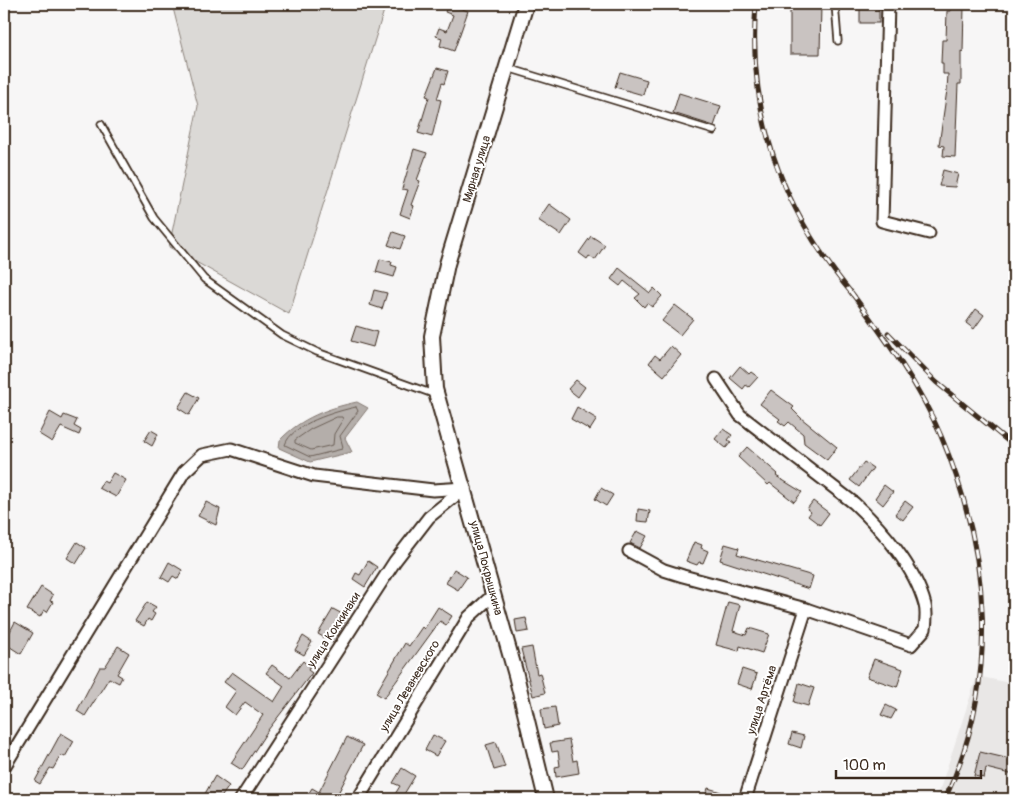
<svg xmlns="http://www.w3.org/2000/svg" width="1018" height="803" font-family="Pangolin,sans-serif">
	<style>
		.built { fill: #e9e7e6 }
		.green { fill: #dbd9d6; stroke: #8b827a }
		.water { fill: #b4aeaa; stroke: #847972 }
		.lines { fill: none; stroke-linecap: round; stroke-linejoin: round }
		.shore { stroke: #6b5f56; stroke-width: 1 }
		.building { fill: #c9c3c1; stroke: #3b2a1e }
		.service-casing { stroke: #3b2a1e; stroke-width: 9 }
		.minor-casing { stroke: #3b2a1e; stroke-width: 15 }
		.tertiary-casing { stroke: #3b2a1e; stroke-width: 18 }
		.service { stroke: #fff; stroke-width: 5.5 }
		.minor { stroke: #fff; stroke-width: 11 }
		.tertiary { stroke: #fff; stroke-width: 14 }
		.rail-casing { stroke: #3b2a1e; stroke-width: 5 }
		.rail { stroke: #fff; stroke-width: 3; stroke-dasharray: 9; stroke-linecap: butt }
		.labels { text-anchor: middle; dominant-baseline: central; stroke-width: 4; stroke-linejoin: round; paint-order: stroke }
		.street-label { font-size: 12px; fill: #3b2a1e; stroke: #fff }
	</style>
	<rect width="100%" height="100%" fill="#f7f6f6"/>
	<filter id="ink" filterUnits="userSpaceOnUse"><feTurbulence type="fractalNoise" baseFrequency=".02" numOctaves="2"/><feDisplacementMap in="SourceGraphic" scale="10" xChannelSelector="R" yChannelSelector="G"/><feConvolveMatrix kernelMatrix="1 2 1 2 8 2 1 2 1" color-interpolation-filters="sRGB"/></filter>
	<g filter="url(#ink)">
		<path class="built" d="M 977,676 L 1014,684 L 1014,799 L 930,799 L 940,789 Z"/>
		<path class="green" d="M 172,4 L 386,4 L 289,314 L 169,247 L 198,106 Z"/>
		<path class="water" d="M 357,402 L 368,408 L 345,438 L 352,452 L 310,462 L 279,448 L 280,440 C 301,418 328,408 357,402 Z"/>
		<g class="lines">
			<g class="shore">
				<path d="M 356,407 L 358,411 L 340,436 L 343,447 L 342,449 L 310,457 L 285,445 C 291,424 337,411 356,407 Z"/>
				<path d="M 337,417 L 342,417 L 343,419 L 334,434 L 333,445 L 311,450 L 295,443 L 295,440 L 311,429 Z"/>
			</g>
		</g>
		<g class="building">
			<path d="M 448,4 L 468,11 L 454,51 L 440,46 L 442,38 L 436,36 L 439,28 L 447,31 L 453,15 L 445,12 Z"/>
			<path d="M 790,4 L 821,4 L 820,54 L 790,54 Z"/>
			<rect x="860" y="4" width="19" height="19"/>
			<path d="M 951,6 L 964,6 L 963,52 L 961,51 L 961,84 L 958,84 L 955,157 L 943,156 L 944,146 L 939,145 L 947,90 L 948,74 L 943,74 L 943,63 L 941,63 L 942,40 L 946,40 L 947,11 L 951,11 Z"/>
			<path d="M 437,68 L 448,71 L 444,84 L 442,83 L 437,99 L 441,100 L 432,137 L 418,133 L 429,97 L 426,96 Z"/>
			<path d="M 620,72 L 647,80 L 643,95 L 615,87 Z"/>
			<path d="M 679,93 L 721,106 L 714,126 L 673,113 Z"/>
			<path d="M 414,149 L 427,153 L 417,180 L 420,181 L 411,205 L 414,206 L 410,218 L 400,214 L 408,190 L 402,189 Z"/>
			<path d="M 943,170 L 958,174 L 955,187 L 939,186 Z"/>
			<path d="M 549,204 L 571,220 L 561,235 L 538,220 Z"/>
			<path d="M 393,232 L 405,236 L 400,249 L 388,245 Z"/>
			<path d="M 591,236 L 605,245 L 595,260 L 589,256 L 587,259 L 579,253 Z"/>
			<path d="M 380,259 L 392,262 L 391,265 L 397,267 L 394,277 L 376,272 Z"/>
			<path d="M 619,268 L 650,293 L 654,288 L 662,296 L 652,307 L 647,303 L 644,307 L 635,298 L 640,294 L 624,281 L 620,286 L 611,279 Z"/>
			<path d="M 374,290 L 387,293 L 382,309 L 370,305 Z"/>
			<path d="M 675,305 L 693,319 L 680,335 L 662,321 Z"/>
			<path d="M 976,309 L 984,315 L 974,329 L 966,323 Z"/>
			<path d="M 356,326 L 377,332 L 373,347 L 351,341 Z"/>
			<path d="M 671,346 L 681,355 L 664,376 L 649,363 L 655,355 L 660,359 Z"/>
			<path d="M 740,366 L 749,374 L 751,372 L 758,377 L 749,387 L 746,385 L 743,389 L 730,378 Z"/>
			<path d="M 576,380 L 585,387 L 578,397 L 568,389 Z"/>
			<path d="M 771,390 L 794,407 L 792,409 L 801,418 L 837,447 L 827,460 L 804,443 L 803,434 L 789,422 L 785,426 L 778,421 L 780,419 L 760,404 Z"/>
			<path d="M 188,392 L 199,398 L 189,415 L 178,408 Z"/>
			<path d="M 577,407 L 597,419 L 590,430 L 571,419 Z"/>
			<path d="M 50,412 L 62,419 L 64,415 L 77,420 L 74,426 L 81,430 L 79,435 L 61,427 L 52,442 L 39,434 Z"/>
			<path d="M 723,429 L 732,435 L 728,440 L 731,442 L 726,448 L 715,439 Z"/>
			<path d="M 151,430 L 158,434 L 152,446 L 144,441 Z"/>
			<path d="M 747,447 L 778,474 L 776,476 L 802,492 L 794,502 L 770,483 L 768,485 L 738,457 Z"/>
			<path d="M 864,462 L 873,468 L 859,487 L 850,480 Z"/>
			<path d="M 113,473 L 126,480 L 116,497 L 99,488 L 103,481 L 107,483 Z"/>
			<path d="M 884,485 L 893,492 L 883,505 L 875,498 Z"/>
			<path d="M 601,488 L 613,495 L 606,506 L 595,499 Z"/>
			<path d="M 813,501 L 829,513 L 820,525 L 808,516 L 811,512 L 807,509 Z"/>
			<path d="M 905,501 L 913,507 L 903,520 L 895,514 Z"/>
			<path d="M 206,502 L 220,509 L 216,525 L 198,516 Z"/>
			<path d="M 638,509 L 650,511 L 648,522 L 637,521 Z"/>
			<path d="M 637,531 L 647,536 L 640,548 L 630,543 Z"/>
			<path d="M 77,542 L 86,548 L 76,564 L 67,558 Z"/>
			<path d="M 694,542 L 702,545 L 701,548 L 708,551 L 703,563 L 699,562 L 697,565 L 686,561 Z"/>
			<path d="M 725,544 L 739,548 L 737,554 L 813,576 L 809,589 L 720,560 Z"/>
			<path d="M 368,561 L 377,567 L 365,587 L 353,579 L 356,573 L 360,575 Z"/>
			<path d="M 169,562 L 182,570 L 178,579 L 173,576 L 169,582 L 161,577 Z"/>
			<path d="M 454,569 L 467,577 L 458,590 L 446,583 Z"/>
			<path d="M 41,587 L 53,595 L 50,601 L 53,602 L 47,612 L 44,610 L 40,617 L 27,610 Z"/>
			<path d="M 147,602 L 156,607 L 152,612 L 155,614 L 151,621 L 148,619 L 144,626 L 135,621 Z"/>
			<path d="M 728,602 L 740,605 L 733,631 L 746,635 L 749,628 L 769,634 L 762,653 L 740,646 L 739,651 L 716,645 Z"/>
			<path d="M 438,607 L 452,616 L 446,625 L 440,621 L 384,698 L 376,693 L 405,643 L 409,646 L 422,627 L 424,629 Z"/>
			<path d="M 333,609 L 348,617 L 333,643 L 318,634 Z"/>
			<path d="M 526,618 L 529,631 L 517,633 L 515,620 Z"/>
			<path d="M 15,622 L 33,633 L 21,654 L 4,643 Z"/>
			<path d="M 303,636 L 312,642 L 304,655 L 295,650 Z"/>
			<path d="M 118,646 L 129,653 L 117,674 L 122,677 L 119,683 L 109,678 L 85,716 L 77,711 L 100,667 L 105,667 Z"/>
			<path d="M 532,647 L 537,674 L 540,673 L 545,693 L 533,696 L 521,649 Z"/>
			<path d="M 874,659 L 903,669 L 897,687 L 867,677 Z"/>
			<path d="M 303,661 L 310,667 L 308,670 L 312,673 L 268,730 L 242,770 L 231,763 L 263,715 L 245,702 L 235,715 L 225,707 L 236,691 L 224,682 L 232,672 L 274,702 L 284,686 L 266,673 L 272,665 L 290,678 Z"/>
			<path d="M 742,669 L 757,674 L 752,689 L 737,684 Z"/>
			<path d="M 799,683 L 814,688 L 808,706 L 794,702 Z"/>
			<path d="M 886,705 L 896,710 L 891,719 L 881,715 Z"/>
			<path d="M 555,707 L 558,726 L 544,729 L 541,709 Z"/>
			<path d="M 61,733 L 74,741 L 65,757 L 61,755 L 53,769 L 50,768 L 40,784 L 35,781 Z"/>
			<path d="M 792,733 L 804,736 L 801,748 L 789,744 Z"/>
			<path d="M 433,735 L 445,741 L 436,756 L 425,750 Z"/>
			<path d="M 347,737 L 363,745 L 335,799 L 305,799 L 312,788 L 319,792 Z"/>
			<path d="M 569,740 L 573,761 L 577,760 L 579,773 L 556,777 L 555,767 L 560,766 L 558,751 L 552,752 L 550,743 Z"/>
			<path d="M 496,742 L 505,767 L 494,770 L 486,745 Z"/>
			<path d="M 980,752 L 1014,760 L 1014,775 L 986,768 L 984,778 L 974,776 Z"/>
			<path d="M 402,768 L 415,776 L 401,799 L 392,799 L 400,786 L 393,783 Z"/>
			<path d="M 215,776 L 229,786 L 220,799 L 202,799 Z"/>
			<path d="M 708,788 L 721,792 L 718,799 L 705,799 Z"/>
		</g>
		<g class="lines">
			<defs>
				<g id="service">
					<path d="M 835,4 L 838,41"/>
					<path d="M 508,68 L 714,131"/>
					<path d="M 101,124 L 154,218 L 204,279 L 282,335 L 317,352 L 436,395"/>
				</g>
				<g id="minor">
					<path d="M 888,4 L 882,221 L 929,233"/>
					<path d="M 629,551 L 664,570 L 683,576 L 806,609 L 911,645 L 925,629 C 926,621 927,612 925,605 C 915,567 882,529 854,503 L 740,415 L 716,379"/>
					<path d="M 4,767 L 184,472 L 202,455 L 231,449 L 314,476 L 433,490 L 465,488"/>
					<path d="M 241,799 L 395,561 L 429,517 L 465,488"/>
					<path d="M 358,799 L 469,617 L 493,595"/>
					<path d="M 745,799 L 806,609"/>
				</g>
				<path id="tertiary" d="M 526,4 L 447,264 L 432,336 L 435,389 L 516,675 L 546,799"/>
			</defs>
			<use href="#service" class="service-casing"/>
			<use href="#minor" class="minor-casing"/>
			<use href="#tertiary" class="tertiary-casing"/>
			<use href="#service" class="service"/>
			<use href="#minor" class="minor"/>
			<use href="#tertiary" class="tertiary"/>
			<defs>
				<g id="rail">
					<path d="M 756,4 C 747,115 782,211 854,296"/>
					<path d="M 851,292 C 884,337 919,384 941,436 C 991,554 1000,682 945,799"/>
					<path d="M 888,333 L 936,382 L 1014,446"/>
				</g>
			</defs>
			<use href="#rail" class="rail-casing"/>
			<use href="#rail" class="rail"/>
		</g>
	</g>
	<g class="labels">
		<g class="street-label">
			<text transform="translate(477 169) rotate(-73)">Мирная улица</text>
			<text transform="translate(486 568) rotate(75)">улица Покрышкина</text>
			<text transform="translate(334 630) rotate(-57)">улица Коккинаки</text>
			<text transform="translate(410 686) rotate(-59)">улица Леваневского</text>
			<text transform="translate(762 700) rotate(-72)">улица Артёма</text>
		</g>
	</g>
	<rect width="1018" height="803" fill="none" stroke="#fff" stroke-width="20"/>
	<rect x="10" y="10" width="998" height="783" fill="none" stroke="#3b2a1e" stroke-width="2" filter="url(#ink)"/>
	<path d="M836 770v8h145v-8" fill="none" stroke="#3b2a1e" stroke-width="2.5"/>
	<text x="843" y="770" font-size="15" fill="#3b2a1e" stroke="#ffffff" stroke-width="4" paint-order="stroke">100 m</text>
</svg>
